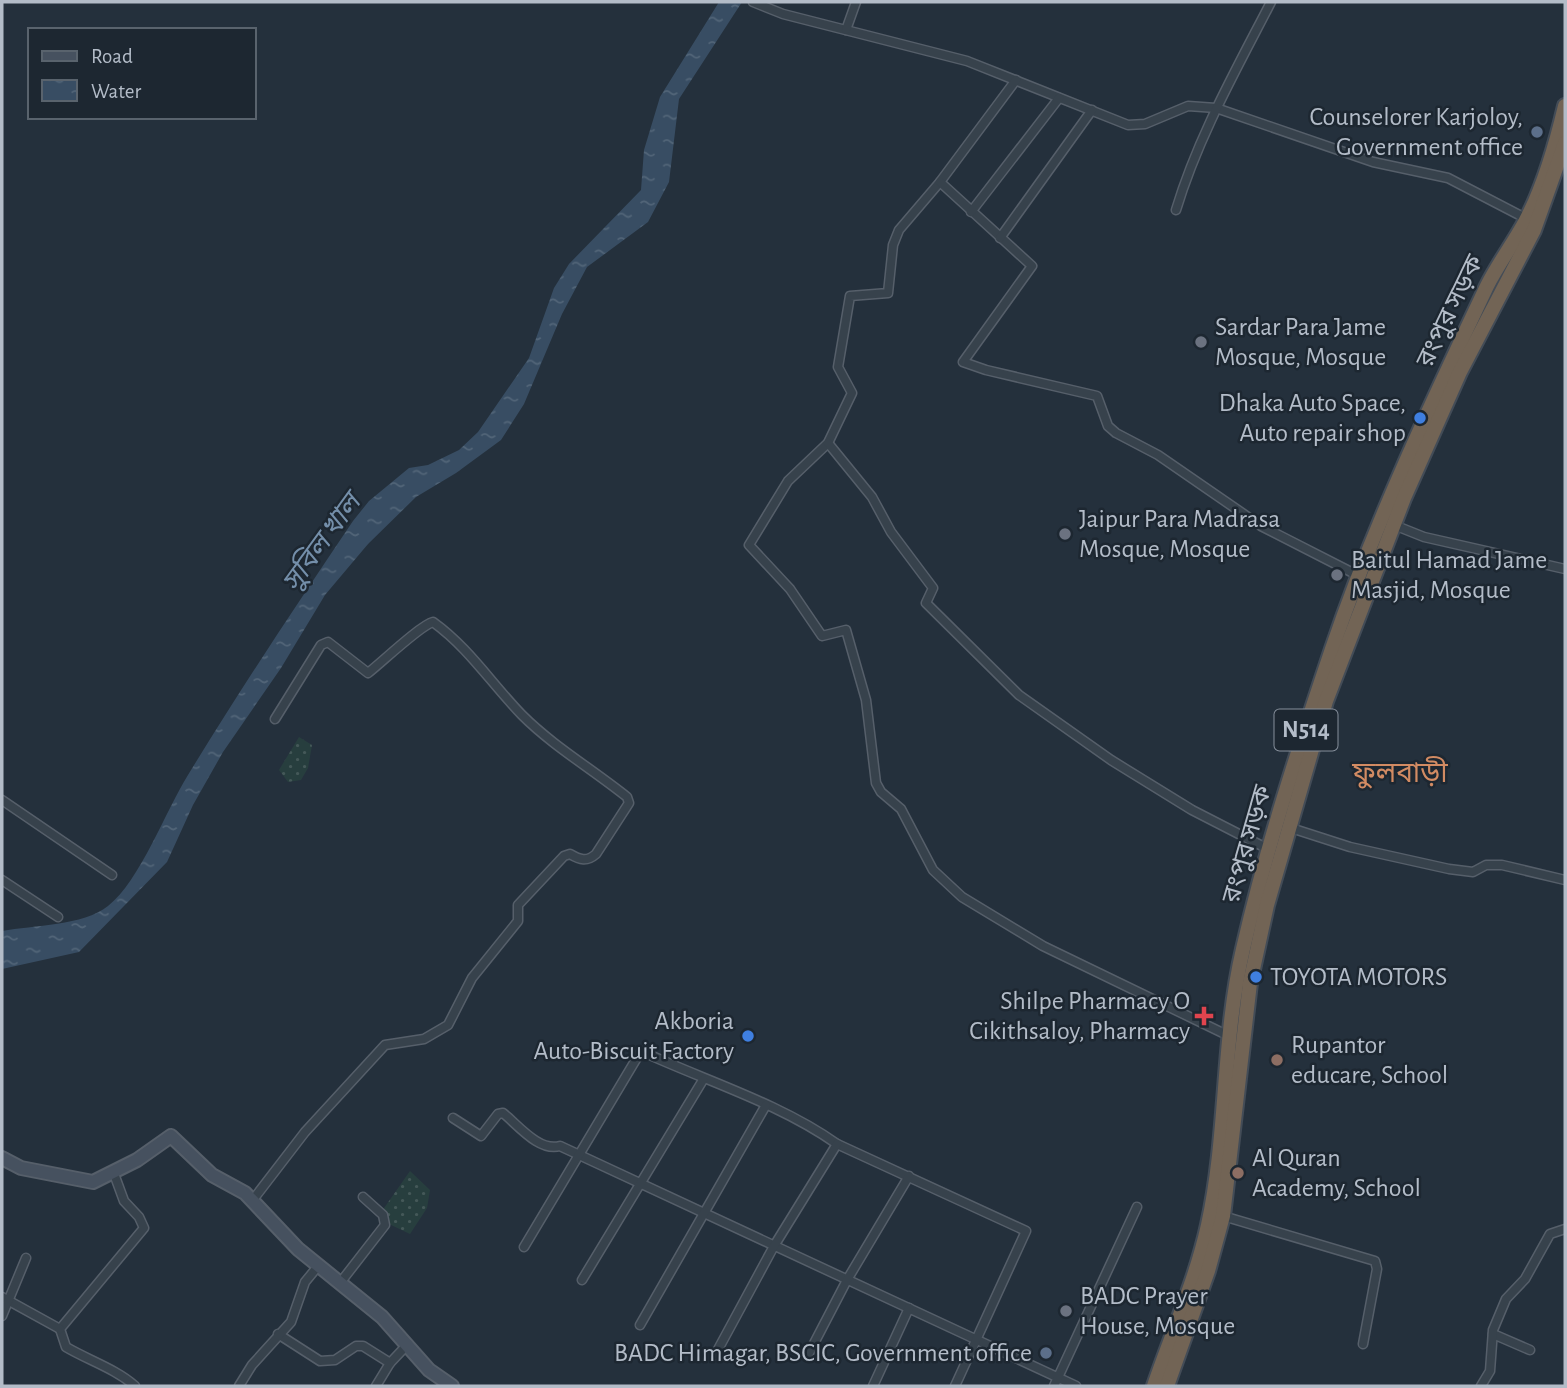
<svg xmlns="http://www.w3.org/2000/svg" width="1567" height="1388" font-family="'Alegreya Sans','Noto Sans Bengali',sans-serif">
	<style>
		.green { fill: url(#green-dots) }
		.water { fill: url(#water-ripples) }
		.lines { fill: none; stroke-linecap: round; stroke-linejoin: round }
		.street-casing { stroke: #565f6a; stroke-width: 11 }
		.secondary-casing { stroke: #565f6a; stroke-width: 16 }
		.highway-casing { stroke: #434c57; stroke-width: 18 }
		.street { stroke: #37424c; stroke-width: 8 }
		.secondary { stroke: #46515f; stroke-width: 12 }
		.highway { stroke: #726455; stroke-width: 14 }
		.service-dot { fill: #5c6f8a; stroke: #1d2731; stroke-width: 2.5 }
		.worship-dot { fill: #6b7280; stroke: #1d2731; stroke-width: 2.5 }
		.shop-dot { fill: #3f7fe0; stroke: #1d2731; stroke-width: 2.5 }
		.health-dot { fill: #e0444e; stroke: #1d2731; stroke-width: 2.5 }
		.education-dot { fill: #8d6e63; stroke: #1d2731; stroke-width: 2.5 }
		.labels { text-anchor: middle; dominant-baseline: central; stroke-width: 5; stroke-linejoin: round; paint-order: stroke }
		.shield { fill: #1d2731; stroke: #868f9b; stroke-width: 2 }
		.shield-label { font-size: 24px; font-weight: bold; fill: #b3bcc8 }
		.poi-label { font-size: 26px; fill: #b3bcc8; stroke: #1d2731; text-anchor: start }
		.street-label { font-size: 26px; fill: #b3bcc8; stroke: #1d2731 }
		.water-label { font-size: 28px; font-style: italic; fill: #748faa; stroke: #1d2731 }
		.neighbourhood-label { font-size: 28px; fill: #d28b63; stroke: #1d2731 }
	</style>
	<defs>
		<pattern id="green-dots" width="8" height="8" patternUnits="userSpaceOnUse" patternTransform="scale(1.75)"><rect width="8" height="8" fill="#273e3e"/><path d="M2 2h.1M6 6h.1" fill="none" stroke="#445858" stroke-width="1.8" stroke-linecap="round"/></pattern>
		<pattern id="water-ripples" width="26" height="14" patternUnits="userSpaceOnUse" patternTransform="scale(1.75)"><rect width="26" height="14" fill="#384d63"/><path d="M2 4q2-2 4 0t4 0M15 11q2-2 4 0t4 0" fill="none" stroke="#526578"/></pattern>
	</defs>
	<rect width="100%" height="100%" fill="#24303c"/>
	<g class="green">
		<path d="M 299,737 L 312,745 L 308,768 L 301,780 L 288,782 L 279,770 Z"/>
		<path d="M 410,1171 L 430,1190 L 427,1208 L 410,1234 L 387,1223 L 388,1216 L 382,1211 Z"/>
	</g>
	<path class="water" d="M 719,2 L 742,2 L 679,99 L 669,182 L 648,222 L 587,267 L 562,314 L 524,404 L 501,440 L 456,473 L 416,497 L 368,544 L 325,595 L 281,668 L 223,752 L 193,805 L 167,862 L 79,952 L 2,969 L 2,931 C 34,925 83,926 108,906 C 140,881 166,810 188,775 C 241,688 297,604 353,521 L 369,501 L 409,468 L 428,465 L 459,450 L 478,432 L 529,358 L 554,288 L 569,264 L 641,190 L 644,150 L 660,97 Z"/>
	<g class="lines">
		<defs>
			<g id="street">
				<path d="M 753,2 L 783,14 L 967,61 L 1128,125 L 1145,124 L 1188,106 L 1216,108 L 1373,162 L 1448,178 L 1527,219"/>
				<path d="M 846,30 L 856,2"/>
				<path d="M 1016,80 L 940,182 L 899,230 L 893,245 L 888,293 L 850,296 L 838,367 L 852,393 L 828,443 L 788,481 L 749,545 L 790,589 L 822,636 L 846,630 L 866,700 L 876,783 L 881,792 L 901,809 L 933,870 L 962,897 L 1043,946 L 1229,1036"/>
				<path d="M 940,182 L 1032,266 L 963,362 L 986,370 L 1097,396 L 1108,426 L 1116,433 L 1158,455 L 1261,526 L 1359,576"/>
				<path d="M 1176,210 C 1198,137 1236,70 1271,2"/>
				<path d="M 971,212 L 1059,98"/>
				<path d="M 1000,238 L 1092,110"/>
				<path d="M 828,443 L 872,497 L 891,532 L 933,588 L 926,603 L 1019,695 L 1111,760 L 1192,810 L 1270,850"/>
				<path d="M 1394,525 L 1424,537 L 1565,569"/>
				<path d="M 2,800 L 112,875"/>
				<path d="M 1291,828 L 1350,847 L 1449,869 L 1473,872 L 1486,865 L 1502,865 L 1565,880"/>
				<path d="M 2,880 L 58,917"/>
				<path d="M 453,1118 L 481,1136 L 498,1114 L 503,1113 C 518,1125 539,1152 560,1146 L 1076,1386"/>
				<path d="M 113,1171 L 124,1201 L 139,1217 L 144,1228 L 60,1329 L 66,1347 C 88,1360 116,1369 135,1386"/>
				<path d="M 252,1201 L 305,1132 L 385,1045 L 424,1039 L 448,1025 L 472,978 L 518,921 L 518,905 L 564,856 L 570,854 C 580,860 587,862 596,854 L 629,803 L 627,797 C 592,769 553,746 522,715 C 491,683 469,648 433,622 C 421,625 382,662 368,673 L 328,642 L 321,645 L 275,719"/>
				<path d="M 1223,1216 L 1375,1261 L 1377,1269 L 1363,1344"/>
				<path d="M 524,1247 L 641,1051 C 706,1081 779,1103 837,1144 L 1026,1231 L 955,1386"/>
				<path d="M 582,1280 L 703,1080"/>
				<path d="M 340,1283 L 385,1225 L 383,1215 L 363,1197"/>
				<path d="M 2,1297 L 60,1329"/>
				<path d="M 2,1316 L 26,1258"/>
				<path d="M 640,1325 L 766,1105"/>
				<path d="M 278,1334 L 320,1361 L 335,1360 L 356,1346 L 363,1346 L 390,1363"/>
				<path d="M 1493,1334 L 1530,1350"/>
				<path d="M 809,1353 L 847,1280 L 909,1176"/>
				<path d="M 715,1355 L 774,1246 L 837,1144"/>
				<path d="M 239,1386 L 252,1365 L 291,1322 L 305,1282 L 319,1265"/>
				<path d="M 376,1386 L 390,1363 L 408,1344"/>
				<path d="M 873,1386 L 909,1308"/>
				<path d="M 1054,1386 L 1137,1207"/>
				<path d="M 1481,1386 L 1490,1371 L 1493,1330 L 1506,1299 L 1525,1279 L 1550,1234 L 1565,1229"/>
			</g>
			<path id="secondary" d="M 2,1158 L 21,1168 L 93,1182 L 137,1160 L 171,1136 L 212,1175 L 245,1193 L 298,1249 L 382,1317 L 429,1370 L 452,1386"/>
			<g id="highway">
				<path d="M 1154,1386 C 1172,1333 1196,1280 1208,1225 C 1228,1134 1222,1039 1243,949 C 1266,848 1299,747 1332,649 C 1374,525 1431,404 1487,286 C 1498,264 1513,244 1525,222 C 1544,187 1556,144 1565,106"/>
				<path d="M 1167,1386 L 1208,1271 L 1223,1216 L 1250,983 L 1267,905 L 1326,701 L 1404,498 L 1460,372 L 1534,230 L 1565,143"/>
			</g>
		</defs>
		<use href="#street" class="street-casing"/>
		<use href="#secondary" class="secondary-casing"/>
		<use href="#highway" class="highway-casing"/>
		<use href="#street" class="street"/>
		<use href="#secondary" class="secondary"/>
		<use href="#highway" class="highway"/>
	</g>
	<g class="service-dot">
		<circle cx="1537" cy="132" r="7"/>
		<circle cx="1046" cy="1353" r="7"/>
	</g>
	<g class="worship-dot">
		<circle cx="1201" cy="342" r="7"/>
		<circle cx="1065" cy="534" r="7"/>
		<circle cx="1337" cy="575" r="7"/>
		<circle cx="1066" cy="1311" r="7"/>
	</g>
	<g class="shop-dot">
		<circle cx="1420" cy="418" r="7"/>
		<circle cx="1256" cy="977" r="7"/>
		<circle cx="748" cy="1036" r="7"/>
	</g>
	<path class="health-dot" d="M1200.5 1005.5h7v7h7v7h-7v7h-7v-7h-7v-7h7z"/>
	<g class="education-dot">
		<circle cx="1277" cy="1060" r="7"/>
		<circle cx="1238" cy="1173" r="7"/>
	</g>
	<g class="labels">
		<rect class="shield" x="1274.5" y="709.5" width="63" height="41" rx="5"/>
		<g class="shield-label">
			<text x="1306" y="730">N514</text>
		</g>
		<g class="poi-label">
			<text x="1523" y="117" text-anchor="end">Counselorer Karjoloy,<tspan x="1523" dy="30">Government office</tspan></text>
			<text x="1215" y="327">Sardar Para Jame<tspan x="1215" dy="30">Mosque, Mosque</tspan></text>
			<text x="1406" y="403" text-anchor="end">Dhaka Auto Space,<tspan x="1406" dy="30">Auto repair shop</tspan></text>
			<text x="1079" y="519">Jaipur Para Madrasa<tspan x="1079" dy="30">Mosque, Mosque</tspan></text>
			<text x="1351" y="560">Baitul Hamad Jame<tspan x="1351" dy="30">Masjid, Mosque</tspan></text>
			<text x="1270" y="977">TOYOTA MOTORS</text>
			<text x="1190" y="1001" text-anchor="end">Shilpe Pharmacy O<tspan x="1190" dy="30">Cikithsaloy, Pharmacy</tspan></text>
			<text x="734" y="1021" text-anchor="end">Akboria<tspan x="734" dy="30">Auto-Biscuit Factory</tspan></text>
			<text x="1291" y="1045">Rupantor<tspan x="1291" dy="30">educare, School</tspan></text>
			<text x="1252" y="1158">Al Quran<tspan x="1252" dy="30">Academy, School</tspan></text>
			<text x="1080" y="1296">BADC Prayer<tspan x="1080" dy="30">House, Mosque</tspan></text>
			<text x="1032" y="1353" text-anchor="end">BADC Himagar, BSCIC, Government office</text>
		</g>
		<g class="street-label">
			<text transform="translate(1450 311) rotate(-64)">রংপুর সড়ক</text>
			<text transform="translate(1247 844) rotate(-74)">রংপুর সড়ক</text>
		</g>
		<g class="water-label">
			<text transform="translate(322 543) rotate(-54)">সুবিল খাল</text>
		</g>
		<g class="neighbourhood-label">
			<text x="1400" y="774">ফুলবাড়ী</text>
		</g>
	</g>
	<rect width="1567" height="1388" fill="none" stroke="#b3bcc8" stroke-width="7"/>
	<rect x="28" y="28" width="228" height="91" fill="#1d2731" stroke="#59636d" stroke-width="2"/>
	<rect x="42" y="51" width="35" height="10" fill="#46515f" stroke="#59636d" stroke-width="2"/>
	<text x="91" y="63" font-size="21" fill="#b3bcc8">Road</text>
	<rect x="42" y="80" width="35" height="21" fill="url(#water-ripples)" stroke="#59636d" stroke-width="2"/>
	<text x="91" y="98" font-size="21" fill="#b3bcc8">Water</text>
</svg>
